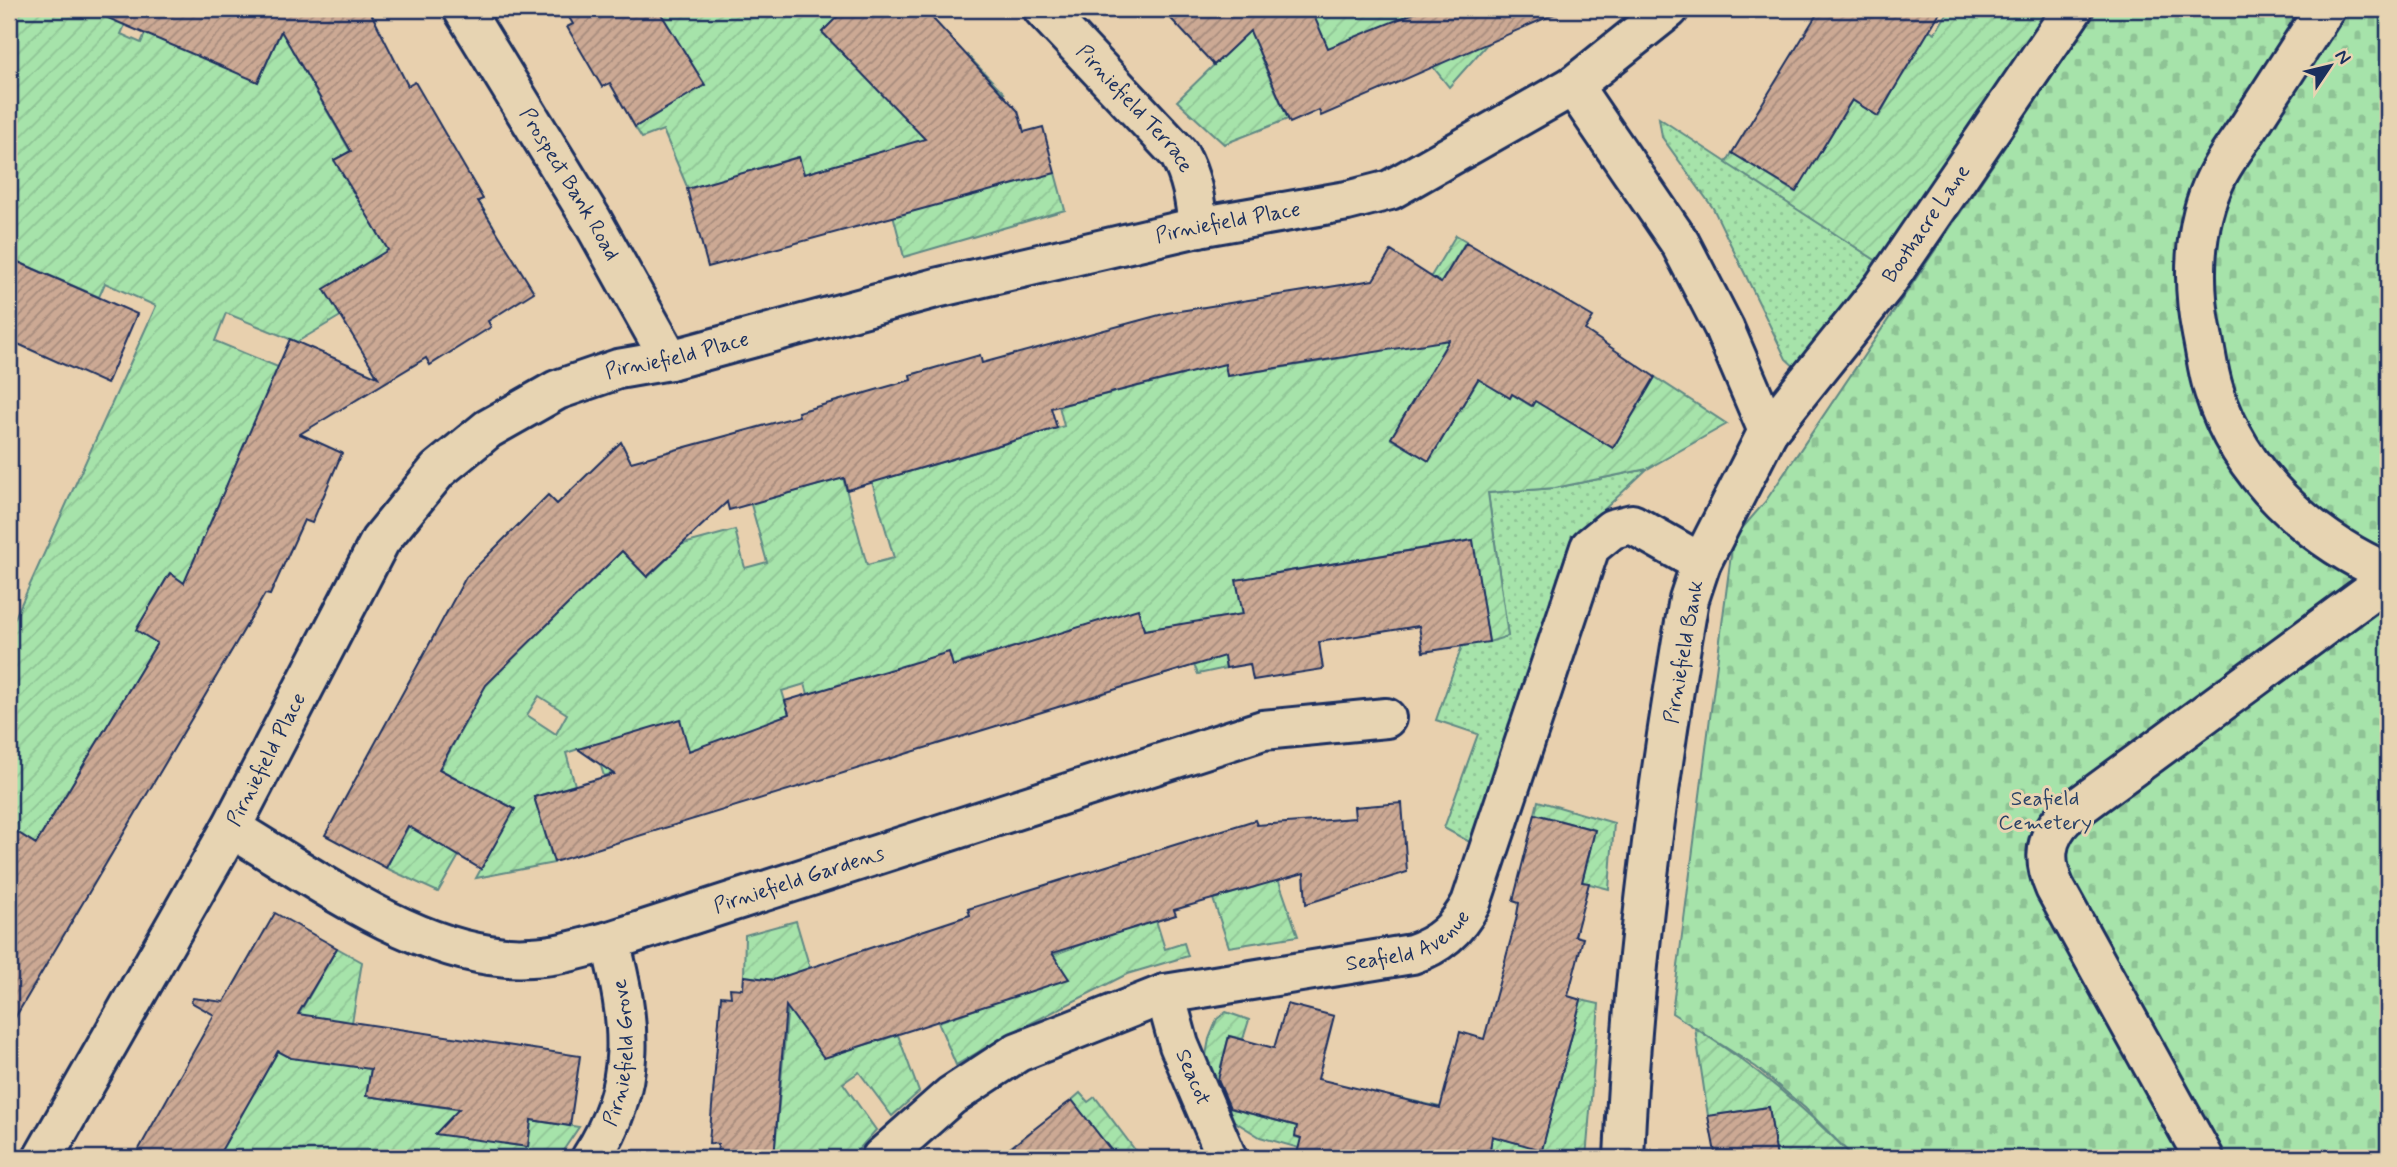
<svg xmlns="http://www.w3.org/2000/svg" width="2397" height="1167" font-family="Mynerve,sans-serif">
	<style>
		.grass { fill: url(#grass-dots); stroke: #608984; stroke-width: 2 }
		.cemetery { fill: url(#cemetery-stones); stroke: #608984; stroke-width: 2 }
		.garden { fill: url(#garden-furrows); stroke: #608984; stroke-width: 2; fill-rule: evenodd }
		.building { fill: url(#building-hatch); stroke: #1b2f5e; stroke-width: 2 }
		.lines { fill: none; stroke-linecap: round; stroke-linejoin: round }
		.minor-casing { stroke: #1b2f5e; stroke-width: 44 }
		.minor { stroke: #e7d4b2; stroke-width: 38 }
		.labels { text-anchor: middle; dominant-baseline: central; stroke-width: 6; stroke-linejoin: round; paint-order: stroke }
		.street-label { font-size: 21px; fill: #1b2f5e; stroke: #e7d4b2 }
		.park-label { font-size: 21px; fill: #294166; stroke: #e7d4b2 }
	</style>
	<defs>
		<pattern id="grass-dots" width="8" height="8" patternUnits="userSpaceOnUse" patternTransform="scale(1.75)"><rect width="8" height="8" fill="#a6e3aa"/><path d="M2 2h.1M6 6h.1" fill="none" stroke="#8ec395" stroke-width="1.8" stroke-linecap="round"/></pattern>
		<pattern id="cemetery-stones" width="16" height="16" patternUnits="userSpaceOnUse" patternTransform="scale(1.75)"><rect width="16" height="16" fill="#a6e3aa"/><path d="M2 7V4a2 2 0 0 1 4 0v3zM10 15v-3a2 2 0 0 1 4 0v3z" fill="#8ec395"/></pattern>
		<pattern id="garden-furrows" width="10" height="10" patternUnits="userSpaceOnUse" patternTransform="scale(1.75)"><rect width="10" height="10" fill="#a6e3aa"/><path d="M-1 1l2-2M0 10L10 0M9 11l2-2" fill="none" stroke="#8ec395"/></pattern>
		<pattern id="building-hatch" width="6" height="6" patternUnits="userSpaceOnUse" patternTransform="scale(1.75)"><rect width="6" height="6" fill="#cca994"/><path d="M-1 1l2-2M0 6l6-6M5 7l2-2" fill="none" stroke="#a58a7c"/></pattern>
	</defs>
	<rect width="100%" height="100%" fill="#e8d0ae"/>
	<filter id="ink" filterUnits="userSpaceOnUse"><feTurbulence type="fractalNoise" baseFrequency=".0143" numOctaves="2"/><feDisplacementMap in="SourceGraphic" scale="14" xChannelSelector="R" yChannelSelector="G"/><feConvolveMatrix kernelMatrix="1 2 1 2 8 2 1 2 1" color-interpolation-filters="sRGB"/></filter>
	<g filter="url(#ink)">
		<g class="grass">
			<path d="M 1659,118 L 1880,263 L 1798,370 L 1786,359 L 1713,208 L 1662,137 Z"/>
			<path d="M 1647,469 L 1593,520 L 1477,846 L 1444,828 L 1478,734 L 1436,720 L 1462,646 L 1508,636 L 1488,493 L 1555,488 Z"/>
		</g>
		<path class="cemetery" d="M 2098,9 L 2388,9 L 2388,1158 L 1854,1158 L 1805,1108 L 1756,1067 L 1672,1013 L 1733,539 L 1765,502 Z"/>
		<g class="garden">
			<path d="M 9,9 L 63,9 L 82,17 L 85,9 L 132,9 L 121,34 L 141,43 L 156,9 L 175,9 L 172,16 L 258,82 L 291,9 L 316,9 L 308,14 L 292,50 L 350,151 L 335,161 L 453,217 L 478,201 L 493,225 L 297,342 L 226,313 L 215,341 L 278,367 L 191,587 L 169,574 L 137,630 L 157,643 L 36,844 L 9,827 L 9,631 L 156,306 L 105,283 L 99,297 L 9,258 Z"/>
			<path d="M 658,9 L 835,9 L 840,14 L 822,32 L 852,63 L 922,98 L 967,55 L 1004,93 L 946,110 L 967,195 L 1055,173 L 1065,210 L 904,257 L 877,153 L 804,174 L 798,157 L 688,189 L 663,130 L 642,138 L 635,127 L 704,85 Z"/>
			<path d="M 1232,9 L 1486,9 L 1504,25 L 1449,87 L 1433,67 L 1329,51 L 1314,17 L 1290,45 L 1261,58 L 1288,119 L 1224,144 L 1177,101 L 1214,65 L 1224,16 Z"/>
			<path d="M 1950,9 L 2054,9 L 1880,263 L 1726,163 L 1732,153 L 1795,192 L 1852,100 L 1879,116 L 1894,89 L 1868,73 L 1903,15 L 1935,33 Z"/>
			<path d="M 1456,235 L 1466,241 L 1439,286 L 1470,306 L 1391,439 L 1429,460 L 1481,375 L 1531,406 L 1538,395 L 1613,448 L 1655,377 L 1727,424 L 1647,469 L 1555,488 L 1488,493 L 1508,636 L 1489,642 L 1472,540 L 1237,580 L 1243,614 L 1218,618 L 1226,668 L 1198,674 L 1194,665 L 1159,676 L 1138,610 L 812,707 L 805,684 L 782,691 L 789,714 L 772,720 L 779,744 L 753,731 L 604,776 L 594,744 L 566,753 L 575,785 L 534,797 L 554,863 L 476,878 L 498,838 L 476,826 L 438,892 L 386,868 L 424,798 L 464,783 L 440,769 L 493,671 L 523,648 L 622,551 L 648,577 L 669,557 L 643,531 L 669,548 L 735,530 L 745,568 L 767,562 L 733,440 L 765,500 L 843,478 L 867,565 L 894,558 L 850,406 L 887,478 L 1064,426 L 1059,406 L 1183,375 L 1184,357 L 1223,351 L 1228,376 L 1348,357 L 1399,329 ZM 539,696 L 567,714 L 556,734 L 527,715 Z"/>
			<path d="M 1538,801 L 1614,823 L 1609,889 L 1582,882 L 1595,830 L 1535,814 Z"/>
			<path d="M 1275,870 L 1298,936 L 1229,947 L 1213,899 L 1255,887 Z"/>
			<path d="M 1155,917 L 1165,949 L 1184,943 L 1188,956 L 1127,974 L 1006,1036 L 956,1065 L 938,1022 L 979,1008 L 972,985 Z"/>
			<path d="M 796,921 L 828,1029 L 853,1024 L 861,1046 L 898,1035 L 919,1092 L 892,1116 L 859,1072 L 843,1083 L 876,1130 L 851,1158 L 774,1158 L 790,982 L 744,976 L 745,935 Z"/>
			<path d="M 337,948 L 362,962 L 345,1065 L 371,1069 L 366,1096 L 508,1117 L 505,1144 L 528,1147 L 531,1120 L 579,1127 L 558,1158 L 433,1158 L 416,1154 L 411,1158 L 216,1158 Z"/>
			<path d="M 1581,1000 L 1599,1004 L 1586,1158 L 1379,1158 L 1395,1097 L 1440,1107 L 1437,1122 L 1542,1149 Z"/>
			<path d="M 1226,1012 L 1249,1020 L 1243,1039 L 1229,1036 L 1221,1066 L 1236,1071 L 1226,1107 L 1297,1126 L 1295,1137 L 1378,1158 L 1334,1158 L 1260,1137 L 1229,1118 L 1205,1061 L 1209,1039 L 1217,1019 Z"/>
			<path d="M 1695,1028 C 1757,1068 1802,1105 1854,1158 L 1801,1158 L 1800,1153 L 1777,1157 L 1769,1107 L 1708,1116 Z"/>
			<path d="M 1080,1093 L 1088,1102 L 1095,1097 L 1141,1158 L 1117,1158 L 1072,1100 Z"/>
		</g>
		<g class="building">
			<path d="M 87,9 L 369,9 L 408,86 L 415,82 L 483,199 L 478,201 L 534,292 L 488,321 L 491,327 L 430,365 L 426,358 L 300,434 L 342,453 L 312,523 L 304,520 L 270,595 L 265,594 L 9,1028 L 9,827 L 36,844 L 157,643 L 136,630 L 170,573 L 184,583 L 290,339 L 378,377 L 324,289 L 388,250 L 334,160 L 351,151 L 281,31 L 258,82 Z"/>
			<path d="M 564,9 L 658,9 L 705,85 L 635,127 L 610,83 L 602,87 L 567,27 L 573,24 Z"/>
			<path d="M 845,9 L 924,9 L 1018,111 L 1024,132 L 1043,127 L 1055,173 L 708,267 L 687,189 L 799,157 L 804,174 L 925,139 L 822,32 Z"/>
			<path d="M 1162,9 L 1311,9 L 1328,48 L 1424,9 L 1566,9 L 1321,116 L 1319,110 L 1290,123 L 1250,31 L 1214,65 Z"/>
			<path d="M 1820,9 L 1942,9 L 1878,116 L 1852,100 L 1796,192 L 1732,153 Z"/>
			<path d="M 1466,242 L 1593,317 L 1585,330 L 1655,377 L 1613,448 L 1535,401 L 1532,406 L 1512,394 L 1510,398 L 1478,379 L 1429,461 L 1391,438 L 1449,340 L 1227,376 L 1225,364 L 1051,408 L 1057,428 L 847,490 L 844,478 L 729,510 L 727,502 L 647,577 L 622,551 L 486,685 L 439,769 L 515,809 L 481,869 L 408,826 L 386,868 L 325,835 L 466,577 L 548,495 L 557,504 L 621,442 L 631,462 L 799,416 L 798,412 L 911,380 L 910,375 L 980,355 L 982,363 L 1167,313 L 1373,280 L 1391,251 L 1441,283 Z"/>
			<path d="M 9,258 L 137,314 L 107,384 L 9,340 Z"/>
			<path d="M 1473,540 L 1489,642 L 1423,652 L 1419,626 L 1319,642 L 1323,669 L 1253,680 L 1250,664 L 1226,668 L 1224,656 L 554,862 L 534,797 L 614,774 L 578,749 L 680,719 L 689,751 L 789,714 L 785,701 L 949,652 L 953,666 L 1138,609 L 1144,630 L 1243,614 L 1236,580 Z"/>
			<path d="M 1402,803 L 1407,872 L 1306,904 L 1304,873 L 1174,910 L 1176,915 L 1052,953 L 1069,979 L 824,1058 L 786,1006 L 774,1158 L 717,1158 L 718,1144 L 709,1143 L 721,996 L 731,997 L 730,988 L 743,989 L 744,976 L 773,980 L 970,915 L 968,909 L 1255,820 L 1257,825 L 1355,818 L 1354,807 Z"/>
			<path d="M 1535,814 L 1595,830 L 1582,882 L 1589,883 L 1575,936 L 1583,938 L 1568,996 L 1581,1000 L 1542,1150 L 1492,1136 L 1489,1158 L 1296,1158 L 1301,1138 L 1295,1136 L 1297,1126 L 1230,1108 L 1218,1080 L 1229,1036 L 1274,1048 L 1287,1004 L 1334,1016 L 1318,1079 L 1440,1108 L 1460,1032 L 1484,1039 L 1516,920 L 1519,903 L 1513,901 Z"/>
			<path d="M 275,913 L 337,948 L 298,1014 L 580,1056 L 570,1126 L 531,1120 L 528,1147 L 435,1134 L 459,1109 L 366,1096 L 371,1069 L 291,1058 L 278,1051 L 217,1158 L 134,1158 L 214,1015 L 191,1002 L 193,998 L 224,1002 Z"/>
			<path d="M 1072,1100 L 1117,1158 L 997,1158 L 1065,1105 Z"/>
			<path d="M 1769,1107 L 1777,1158 L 1716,1158 L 1708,1116 Z"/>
		</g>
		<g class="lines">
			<defs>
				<g id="minor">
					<path id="s1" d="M 463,9 L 592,220 L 670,360"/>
					<path id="s2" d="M 1043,9 L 1179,154 C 1192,178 1195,199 1198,227"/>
					<path d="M 2325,9 C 2300,47 2275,86 2250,125 C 2239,142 2225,159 2216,178 C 2193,225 2192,284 2202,334 C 2206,353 2208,373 2214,391 C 2240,475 2310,539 2388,573"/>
					<path d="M 1573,86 L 1680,243 L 1724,328 L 1768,431 L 1701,563 L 1689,599 C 1657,784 1632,971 1624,1158"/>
					<path id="s3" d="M 1768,431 L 1884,286 L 2073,9"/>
					<path id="s4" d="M 231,828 C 317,879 429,964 531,957 C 558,956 584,948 610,941 L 1263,730 L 1386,718"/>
					<path id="s5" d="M 1165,994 L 1179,1045 L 1227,1158"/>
					<path id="s6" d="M 43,1158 L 231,828 L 380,541 L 438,470 L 488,429 L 557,390 L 618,369 L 670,360 L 936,288 L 1198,227 L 1347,201 L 1390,190 L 1573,86 L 1669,9"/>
					<path id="s7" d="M 591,1158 C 639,1085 631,1022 610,941"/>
					<path id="s8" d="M 881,1158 L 951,1096 L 1018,1052 L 1165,994 L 1412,954 C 1440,945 1458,928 1471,903 L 1590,547 L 1612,529 L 1632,524 L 1701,563"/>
					<path d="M 2204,1158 L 2055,888 C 2043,861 2044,838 2065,817 L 2388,579"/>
				</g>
			</defs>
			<use href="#minor" class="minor-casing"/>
			<use href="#minor" class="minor"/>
		</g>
	</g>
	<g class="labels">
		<g class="street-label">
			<text stroke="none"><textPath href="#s2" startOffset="136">Pirniefield Terrace</textPath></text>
			<text stroke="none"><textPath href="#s1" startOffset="205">Prospect Bank Road</textPath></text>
			<text stroke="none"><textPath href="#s6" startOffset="1631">Pirniefield Place</textPath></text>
			<text stroke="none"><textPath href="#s3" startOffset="261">Boothacre Lane</textPath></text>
			<text stroke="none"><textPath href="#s6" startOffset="1064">Pirniefield Place</textPath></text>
			<text transform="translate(1684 652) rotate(-80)">Pirniefield Bank</text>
			<text stroke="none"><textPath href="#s6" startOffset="457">Pirniefield Place</textPath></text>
			<text stroke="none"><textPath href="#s4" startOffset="611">Pirniefield Gardens</textPath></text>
			<text stroke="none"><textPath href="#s8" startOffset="583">Seafield Avenue</textPath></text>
			<text stroke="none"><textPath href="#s7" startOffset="112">Pirniefield Grove</textPath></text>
			<text stroke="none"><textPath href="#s5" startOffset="88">Seacot</textPath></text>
		</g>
		<g class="park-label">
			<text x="2045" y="799">Seafield<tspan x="2045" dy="24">Cemetery</tspan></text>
		</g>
	</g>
	<rect width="2397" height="1167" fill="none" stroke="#e7d4b2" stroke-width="35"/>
	<rect x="18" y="18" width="2362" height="1132" fill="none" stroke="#1b2f5e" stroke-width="2.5" filter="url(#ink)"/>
	<g transform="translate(2330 66) rotate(55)" stroke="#e7d4b2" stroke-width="5" paint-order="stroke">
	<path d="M0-5L12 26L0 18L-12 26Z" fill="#1b2f5e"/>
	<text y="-10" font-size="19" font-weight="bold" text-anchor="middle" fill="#1b2f5e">N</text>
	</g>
</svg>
